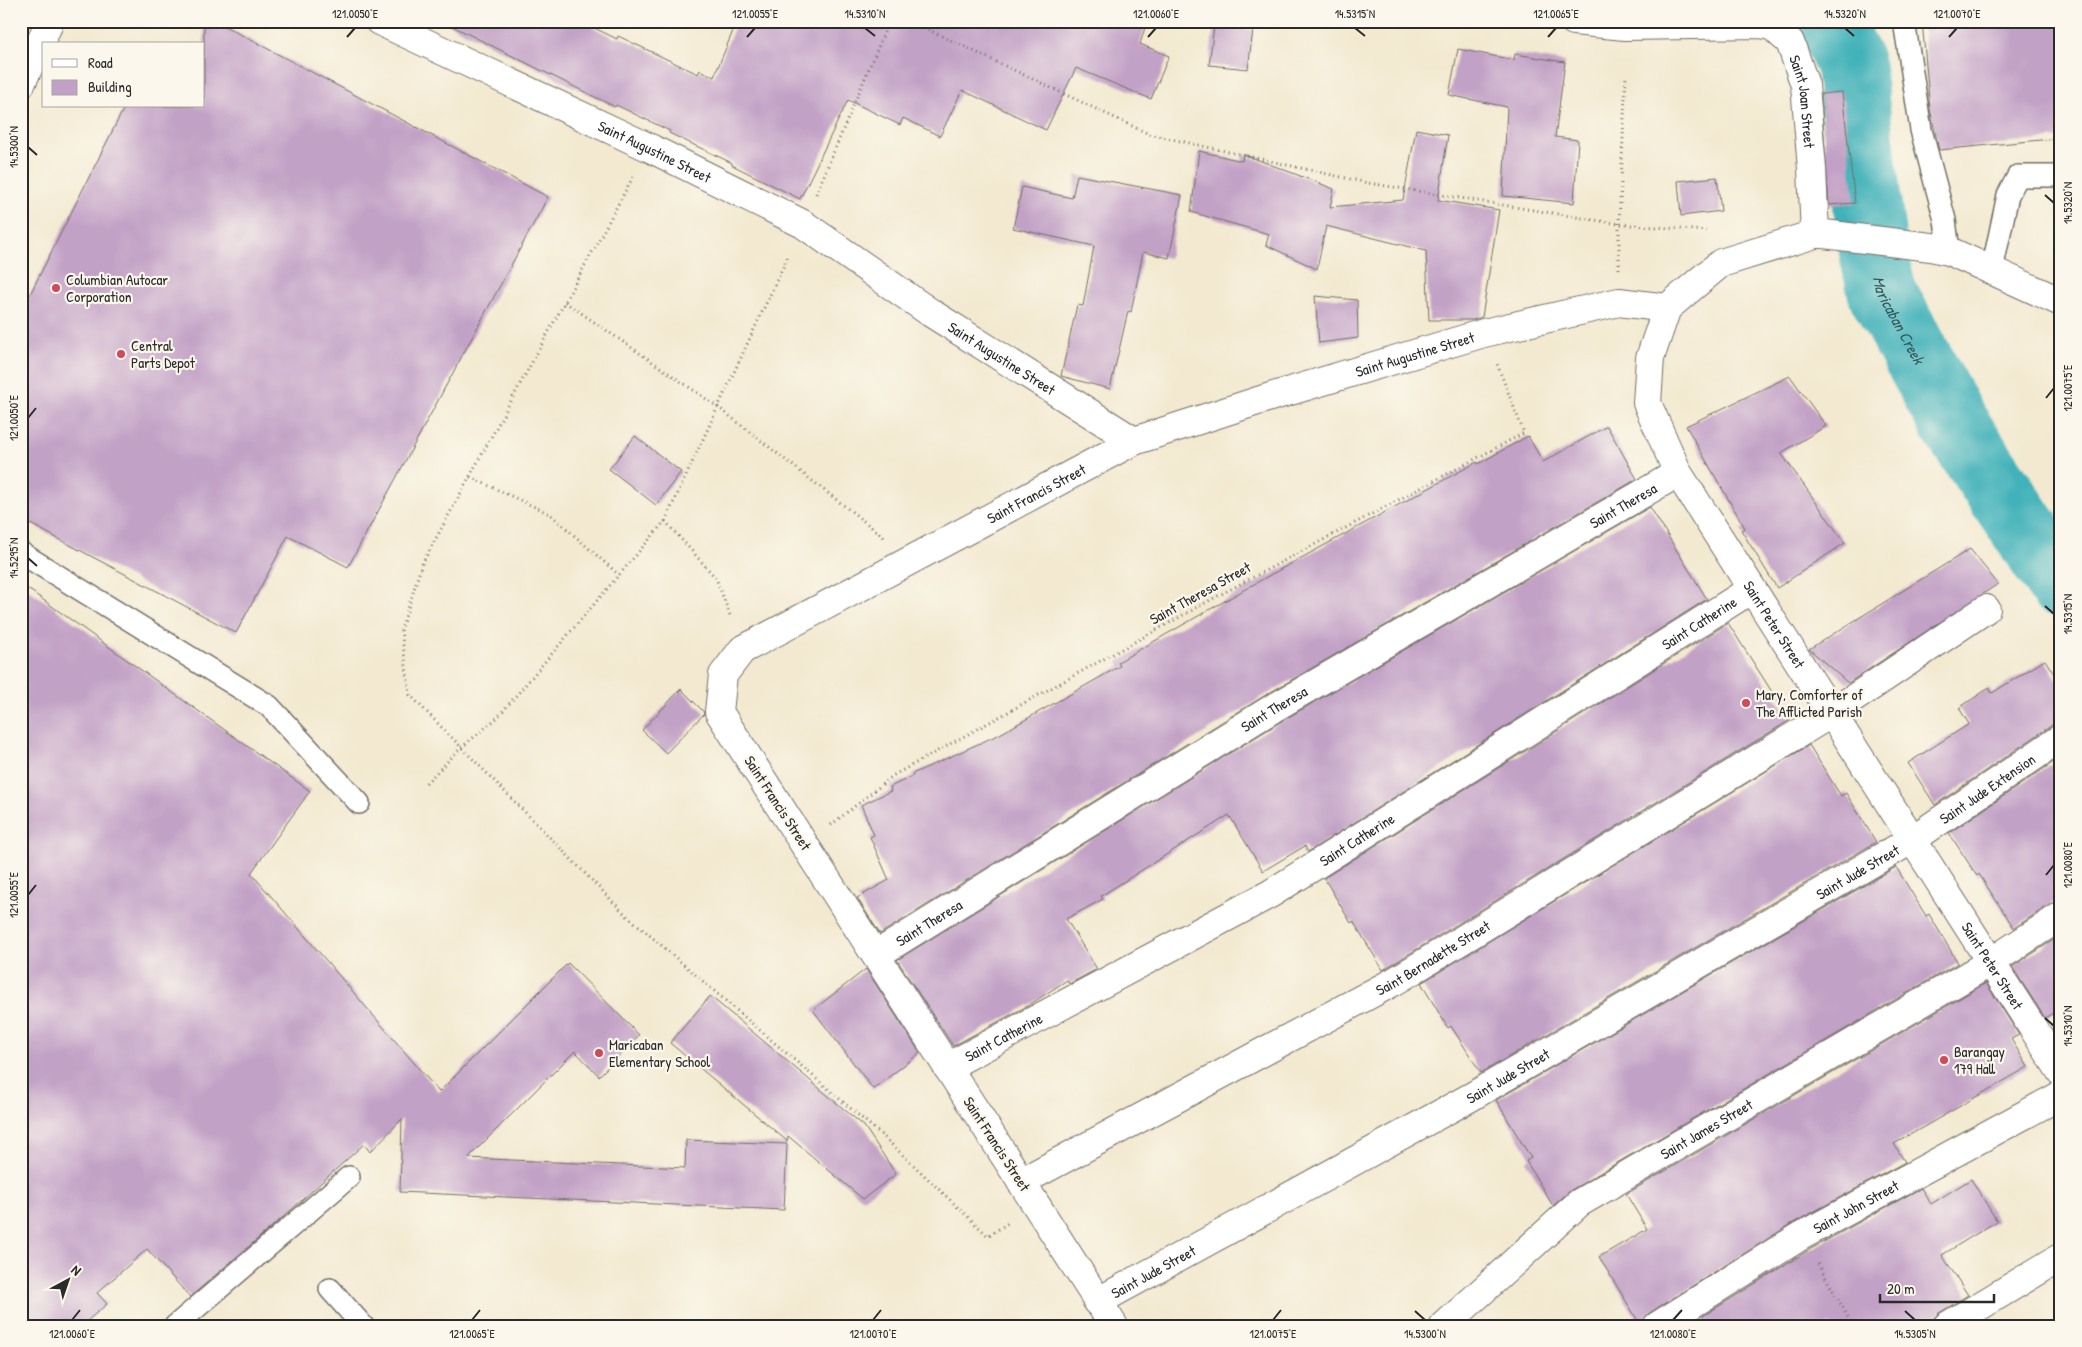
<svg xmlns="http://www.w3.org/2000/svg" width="2082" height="1347" font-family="'Patrick Hand',sans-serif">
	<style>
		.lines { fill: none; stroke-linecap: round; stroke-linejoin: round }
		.river { stroke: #42b2ba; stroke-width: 69 }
		.building { fill: #c2a1c6 }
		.lane-casing { stroke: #716e65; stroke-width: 24 }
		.street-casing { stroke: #716e65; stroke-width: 30 }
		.secondary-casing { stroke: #716e65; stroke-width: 30 }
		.primary-casing { stroke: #716e65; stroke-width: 30 }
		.path { stroke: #716e65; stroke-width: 3; stroke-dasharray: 1 4; stroke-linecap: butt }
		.lane { stroke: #fff; stroke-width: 21 }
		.street { stroke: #fff; stroke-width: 28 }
		.secondary { stroke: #fff; stroke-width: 28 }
		.primary { stroke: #fff; stroke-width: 28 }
		.ticks { fill: none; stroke: #2b2b2b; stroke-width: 2 }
		.poi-dot { fill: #d1495b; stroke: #fbf7ec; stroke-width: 2 }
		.labels { text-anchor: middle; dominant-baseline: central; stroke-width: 4.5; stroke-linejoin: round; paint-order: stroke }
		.street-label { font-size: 15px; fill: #2b2b2b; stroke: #fbf7ec }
		.poi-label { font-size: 15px; fill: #2b2b2b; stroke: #fbf7ec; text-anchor: start }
		.water-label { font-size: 16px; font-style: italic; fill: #335a5d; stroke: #fbf7ec }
		.neatline { fill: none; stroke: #2b2b2b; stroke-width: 2 }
		.ticks-label { font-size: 12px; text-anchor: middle; fill: #2b2b2b }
	</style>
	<rect width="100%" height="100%" fill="#fbf7ec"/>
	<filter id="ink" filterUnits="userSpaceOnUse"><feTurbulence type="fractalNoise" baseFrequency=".02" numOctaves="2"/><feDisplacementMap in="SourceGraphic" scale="10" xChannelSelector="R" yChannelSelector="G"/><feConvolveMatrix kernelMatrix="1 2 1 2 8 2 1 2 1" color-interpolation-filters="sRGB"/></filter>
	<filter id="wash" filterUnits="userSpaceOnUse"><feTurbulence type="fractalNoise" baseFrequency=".0096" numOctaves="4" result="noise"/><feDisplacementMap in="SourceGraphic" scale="20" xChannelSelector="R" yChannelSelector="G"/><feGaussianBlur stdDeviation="1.12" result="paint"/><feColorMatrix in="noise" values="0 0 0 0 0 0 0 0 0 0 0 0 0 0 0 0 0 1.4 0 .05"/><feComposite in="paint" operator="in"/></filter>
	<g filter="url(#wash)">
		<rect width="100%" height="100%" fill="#f3e9d0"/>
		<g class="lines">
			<path class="river" id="s1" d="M 1830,21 L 1850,64 L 1873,249 L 1882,292 L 1951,419 L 2061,583"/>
		</g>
		<g id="blocks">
			<g class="building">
				<path d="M 204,21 L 215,21 L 548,197 L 348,567 L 288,536 L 236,633 L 21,519 L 21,312 L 125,106 L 204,106 Z"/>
				<path d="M 442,21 L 580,21 L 617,39 L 618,36 L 698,74 L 700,70 L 714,77 L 737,21 L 1147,21 L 1140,44 L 1169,56 L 1151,99 L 1076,68 L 1046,130 L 962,90 L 940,136 L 903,118 L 900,125 L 848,100 L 800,199 L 732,165 L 732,163 L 669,133 L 670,131 L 616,105 L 615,107 Z"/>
				<path d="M 1922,21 L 2061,21 L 2061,138 L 1939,150 L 1930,109 Z"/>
				<path d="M 1214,26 L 1253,30 L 1248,69 L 1209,65 Z"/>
				<path d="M 1458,49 L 1514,60 L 1515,54 L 1565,62 L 1555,137 L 1578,140 L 1574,203 L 1503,196 L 1507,107 L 1449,95 Z"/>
				<path d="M 1842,92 L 1855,203 L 1829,205 L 1821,94 Z"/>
				<path d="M 1416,129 L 1448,135 L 1438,200 L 1499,210 L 1482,317 L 1473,320 L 1429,320 L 1426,251 L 1326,226 L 1317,269 L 1266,245 L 1269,234 L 1191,212 L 1199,151 L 1242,161 L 1243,154 L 1334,189 L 1330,207 L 1403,200 Z"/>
				<path d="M 1077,175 L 1182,195 L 1169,258 L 1143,252 L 1131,312 L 1128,311 L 1110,389 L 1061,376 L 1077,305 L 1083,306 L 1094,246 L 1013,228 L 1022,187 L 1072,198 Z"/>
				<path d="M 1717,177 L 1721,211 L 1681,216 L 1678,181 Z"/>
				<path d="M 1315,296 L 1357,300 L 1358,338 L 1319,343 Z"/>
				<path d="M 1790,376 L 1826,426 L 1781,453 L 1845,543 L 1777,588 L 1741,530 L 1745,528 L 1686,426 Z"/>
				<path d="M 1607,426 L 1637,479 L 1264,696 L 880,934 L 857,898 L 889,880 L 870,837 L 874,835 L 861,805 L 891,791 L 890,787 L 913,776 L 912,774 L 1000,734 L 1120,666 L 1118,662 L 1270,575 L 1477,462 L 1478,464 L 1528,436 L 1543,462 Z"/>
				<path d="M 635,436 L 681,472 L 656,505 L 609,469 Z"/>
				<path d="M 1650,507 L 1707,599 L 1308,852 L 1305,846 L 1263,871 L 1229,815 L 1101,896 L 1103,899 L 1066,919 L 1097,969 L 1069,984 L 1067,980 L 1029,1005 L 953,1046 L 897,960 L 1280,722 Z"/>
				<path d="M 1970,549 L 1998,584 L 1848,683 L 1809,649 Z"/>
				<path d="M 21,584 L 310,791 L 251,873 L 439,1092 L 568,963 L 639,1035 L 599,1076 L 575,1051 L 468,1158 L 685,1168 L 686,1140 L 787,1144 L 784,1210 L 400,1192 L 402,1119 L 370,1152 L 364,1144 L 282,1218 L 190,1297 L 147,1249 L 97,1293 L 107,1304 L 81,1326 L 21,1326 Z"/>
				<path d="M 1728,623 L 1790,720 L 1383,970 L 1353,921 L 1351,923 L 1324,878 Z"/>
				<path d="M 2045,660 L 2061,685 L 2061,723 L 2052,725 L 1935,805 L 1908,763 L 1969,724 L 1959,708 L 1989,688 L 1992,693 Z"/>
				<path d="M 681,689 L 703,711 L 704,714 L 666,753 L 642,730 Z"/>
				<path d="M 1809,745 L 1841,796 L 1846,793 L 1876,842 L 1481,1073 L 1451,1026 L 1448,1028 L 1421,983 Z"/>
				<path d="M 2061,757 L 2061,900 L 2052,903 L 2014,928 L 1979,874 L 1977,876 L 1949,833 Z"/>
				<path d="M 1896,867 L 1926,916 L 1929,914 L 1958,963 L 1571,1190 L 1553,1206 L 1526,1161 L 1531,1158 L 1496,1100 Z"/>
				<path d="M 2061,935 L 2061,1008 L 2045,1018 L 2012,967 Z"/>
				<path d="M 866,969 L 920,1053 L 873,1089 L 813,1010 Z"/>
				<path d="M 1986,983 L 2019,1035 L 2011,1039 L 2028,1067 L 1894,1144 L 1905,1162 L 1793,1223 L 1649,1313 L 1640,1324 L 1599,1257 L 1647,1229 L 1626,1194 Z"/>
				<path d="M 710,996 L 864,1126 L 896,1174 L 863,1199 L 788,1136 L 787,1141 L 670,1043 Z"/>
				<path d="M 1971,1179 L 1997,1221 L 1942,1255 L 1968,1295 L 1939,1313 L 1934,1318 L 1931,1326 L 1709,1326 L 1703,1316 L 1809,1250 L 1921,1188 L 1931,1204 Z"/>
			</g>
		</g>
	</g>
	<g filter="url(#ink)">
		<use href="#blocks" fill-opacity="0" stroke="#716e65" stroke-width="1"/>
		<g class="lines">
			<defs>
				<g id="lane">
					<path d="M 1904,21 L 1921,130 L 1945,220 L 1949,251"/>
					<path d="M 1992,270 L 2008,195 L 2018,176 L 2061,176"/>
					<path d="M 21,553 L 269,706 L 359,803"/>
					<path d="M 330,1289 L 363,1326"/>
					<path d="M 175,1326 L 349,1177"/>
				</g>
				<g id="street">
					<path id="s2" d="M 1574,21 L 1625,26 L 1759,24 L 1772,26 L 1790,42 L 1805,85 L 1812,169 L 1815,234"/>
					<path id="s3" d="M 876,955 L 1272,709 L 1678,473"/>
					<path id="s4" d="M 947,1067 L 1270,894 L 1752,589"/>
					<path id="s5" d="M 1021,1182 L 1395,981 L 1832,713 L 1986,609"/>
					<path id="s6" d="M 1097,1302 L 1471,1097 L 1913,839 L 2061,738"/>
					<path id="s7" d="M 1114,1326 L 719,712 L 723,675 L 742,650 L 1134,441"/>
					<path id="s8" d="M 1444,1326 L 1579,1203 L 1991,962 L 2061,916"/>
					<path id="s9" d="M 1657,1326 L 1801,1236 L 2061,1095"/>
					<path d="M 1947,1326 L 2061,1257"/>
				</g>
				<g id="secondary">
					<path id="s10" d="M 379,21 L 650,148 L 803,224 L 931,313 L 1134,441 L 1267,398 L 1484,333 L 1619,302 L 1667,308"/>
					<path id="s11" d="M 2061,302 L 1949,251 L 1931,247 L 1824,234 L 1815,234 L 1721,263 L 1667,308 L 1650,358 L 1647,403 L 1678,473 L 2061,1072"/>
				</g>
				<path id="primary" d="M 21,84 L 50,21"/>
			</defs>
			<use href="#lane" class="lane-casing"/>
			<use href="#street" class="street-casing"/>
			<use href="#secondary" class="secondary-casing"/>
			<use href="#primary" class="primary-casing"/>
			<g class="path">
				<path d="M 910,21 L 1149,134 L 1368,183 L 1619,224 L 1706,231"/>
				<path d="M 633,177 L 422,564 L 401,630 L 410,695 L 625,914 L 885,1138 L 988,1236 L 1008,1223"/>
				<path d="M 816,194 L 889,21"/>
				<path d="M 1619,269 L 1619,224 L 1626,75"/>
				<path d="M 565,302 L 718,407 L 884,537"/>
				<path d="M 470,477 L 550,514 L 619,575"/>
				<path d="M 665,521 L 716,578 L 731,618"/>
				<path d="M 426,783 L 462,747 L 497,718 L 665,521 L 789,254"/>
				<path d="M 831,825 L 894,775 L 1216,597 L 1524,433 L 1497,364"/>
				<path d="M 1818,1264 L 1853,1326"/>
			</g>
			<use href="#lane" class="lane"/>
			<use href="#street" class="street"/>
			<use href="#secondary" class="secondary"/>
			<use href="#primary" class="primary"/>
		</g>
	</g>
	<path class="ticks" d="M 865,28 L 875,36M 1355,28 L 1365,36M 1845,28 L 1854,36M 347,37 L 355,28M 747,37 L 755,28M 1148,37 L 1156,28M 1548,37 L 1556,28M 1949,37 L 1957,28M 28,147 L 37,155M 2045,195 L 2054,203M 2046,398 L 2054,388M 28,418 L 36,408M 28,558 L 37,566M 2045,606 L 2054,614M 2046,875 L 2054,865M 28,895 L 36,885M 2045,1018 L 2054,1026M 1415,1311 L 1425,1320M 1905,1311 L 1915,1320M 72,1320 L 80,1310M 472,1320 L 480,1310M 873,1320 L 881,1310M 1273,1320 L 1281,1310M 1673,1320 L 1682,1310"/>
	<g class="poi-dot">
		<circle cx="56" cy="288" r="5"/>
		<circle cx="121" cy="354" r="5"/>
		<circle cx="1746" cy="703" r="5"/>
		<circle cx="599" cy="1053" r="5"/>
		<circle cx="1944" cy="1060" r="5"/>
	</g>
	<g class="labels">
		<g class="street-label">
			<text stroke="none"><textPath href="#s2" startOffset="284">Saint Joan Street</textPath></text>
			<text stroke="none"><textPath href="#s10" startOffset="305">Saint Augustine Street</textPath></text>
			<text stroke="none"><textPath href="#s10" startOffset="1160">Saint Augustine Street</textPath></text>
			<text stroke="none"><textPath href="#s10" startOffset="710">Saint Augustine Street</textPath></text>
			<text stroke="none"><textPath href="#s7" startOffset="1132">Saint Francis Street</textPath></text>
			<text stroke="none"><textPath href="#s3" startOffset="872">Saint Theresa</textPath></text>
			<text transform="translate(1200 593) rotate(-29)">Saint Theresa Street</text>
			<text stroke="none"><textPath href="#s4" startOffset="874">Saint Catherine</textPath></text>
			<text stroke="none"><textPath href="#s11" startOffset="781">Saint Peter Street</textPath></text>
			<text stroke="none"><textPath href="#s3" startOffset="468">Saint Theresa</textPath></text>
			<text stroke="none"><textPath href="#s6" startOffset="1028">Saint Jude Extension</textPath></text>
			<text transform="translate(778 803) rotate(57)">Saint Francis Street</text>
			<text stroke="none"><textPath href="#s4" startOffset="469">Saint Catherine</textPath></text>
			<text stroke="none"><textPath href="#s6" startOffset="874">Saint Jude Street</textPath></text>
			<text stroke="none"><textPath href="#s3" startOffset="62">Saint Theresa</textPath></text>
			<text stroke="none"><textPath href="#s5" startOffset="469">Saint Bernadette Street</textPath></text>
			<text stroke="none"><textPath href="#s11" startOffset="1186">Saint Peter Street</textPath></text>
			<text stroke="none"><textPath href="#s4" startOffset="64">Saint Catherine</textPath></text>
			<text stroke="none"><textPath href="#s6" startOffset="469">Saint Jude Street</textPath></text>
			<text stroke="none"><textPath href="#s8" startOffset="330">Saint James Street</textPath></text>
			<text transform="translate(997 1144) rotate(57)">Saint Francis Street</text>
			<text stroke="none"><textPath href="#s9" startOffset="232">Saint John Street</textPath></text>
			<text stroke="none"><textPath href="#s6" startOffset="64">Saint Jude Street</textPath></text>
		</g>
		<g class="poi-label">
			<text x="66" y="279">Columbian Autocar<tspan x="66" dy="17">Corporation</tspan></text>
			<text x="131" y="345">Central<tspan x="131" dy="17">Parts Depot</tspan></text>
			<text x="1756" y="694">Mary, Comforter of<tspan x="1756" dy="17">The Afflicted Parish</tspan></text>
			<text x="609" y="1044">Maricaban<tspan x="609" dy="17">Elementary School</tspan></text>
			<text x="1954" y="1051">Barangay<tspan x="1954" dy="17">179 Hall</tspan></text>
		</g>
		<g class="water-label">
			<text stroke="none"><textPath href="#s1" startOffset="310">Maricaban Creek</textPath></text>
		</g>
	</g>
	<rect width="2082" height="1347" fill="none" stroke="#fbf7ec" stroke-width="55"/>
	<rect x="42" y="42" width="162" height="65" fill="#fbf7ec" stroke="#a8a59f"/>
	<rect x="52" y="59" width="25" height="8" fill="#ffffff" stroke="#a8a59f"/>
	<text x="88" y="68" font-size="15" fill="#2b2b2b">Road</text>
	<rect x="52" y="80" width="25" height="15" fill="#c2a1c6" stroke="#a8a59f"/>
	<text x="88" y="92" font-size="15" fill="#2b2b2b">Building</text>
	<g transform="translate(68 1280) rotate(40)" stroke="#fbf7ec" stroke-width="4" paint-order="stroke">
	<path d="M0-4L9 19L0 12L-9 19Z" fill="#2b2b2b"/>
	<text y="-8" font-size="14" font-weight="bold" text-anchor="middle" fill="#2b2b2b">N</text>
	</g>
	<path d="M1880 1294v8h114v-8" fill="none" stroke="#2b2b2b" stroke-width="2.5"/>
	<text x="1887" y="1294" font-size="15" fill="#2b2b2b" stroke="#fbf7ec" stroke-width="4" paint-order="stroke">20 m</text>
	<rect x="28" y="28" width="2026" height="1292" class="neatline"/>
	<g class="ticks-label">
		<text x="355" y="18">121.0050°E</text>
		<text x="755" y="18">121.0055°E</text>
		<text x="865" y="18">14.5310°N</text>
		<text x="1156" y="18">121.0060°E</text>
		<text x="1355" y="18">14.5315°N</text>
		<text x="1556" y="18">121.0065°E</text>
		<text x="1845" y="18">14.5320°N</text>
		<text x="1957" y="18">121.0070°E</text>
		<text transform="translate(14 147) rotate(-90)" y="4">14.5300°N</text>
		<text transform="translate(2068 203) rotate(-90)" y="4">14.5320°N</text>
		<text transform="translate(2068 388) rotate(-90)" y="4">121.0075°E</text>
		<text transform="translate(14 418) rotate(-90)" y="4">121.0050°E</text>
		<text transform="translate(14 558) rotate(-90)" y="4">14.5295°N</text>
		<text transform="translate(2068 614) rotate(-90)" y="4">14.5315°N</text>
		<text transform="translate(2068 865) rotate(-90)" y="4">121.0080°E</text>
		<text transform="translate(14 895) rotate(-90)" y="4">121.0055°E</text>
		<text transform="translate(2068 1026) rotate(-90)" y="4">14.5310°N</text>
		<text x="72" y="1338">121.0060°E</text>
		<text x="472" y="1338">121.0065°E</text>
		<text x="873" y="1338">121.0070°E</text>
		<text x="1273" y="1338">121.0075°E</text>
		<text x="1425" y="1338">14.5300°N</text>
		<text x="1673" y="1338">121.0080°E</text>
		<text x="1915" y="1338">14.5305°N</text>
	</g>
</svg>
